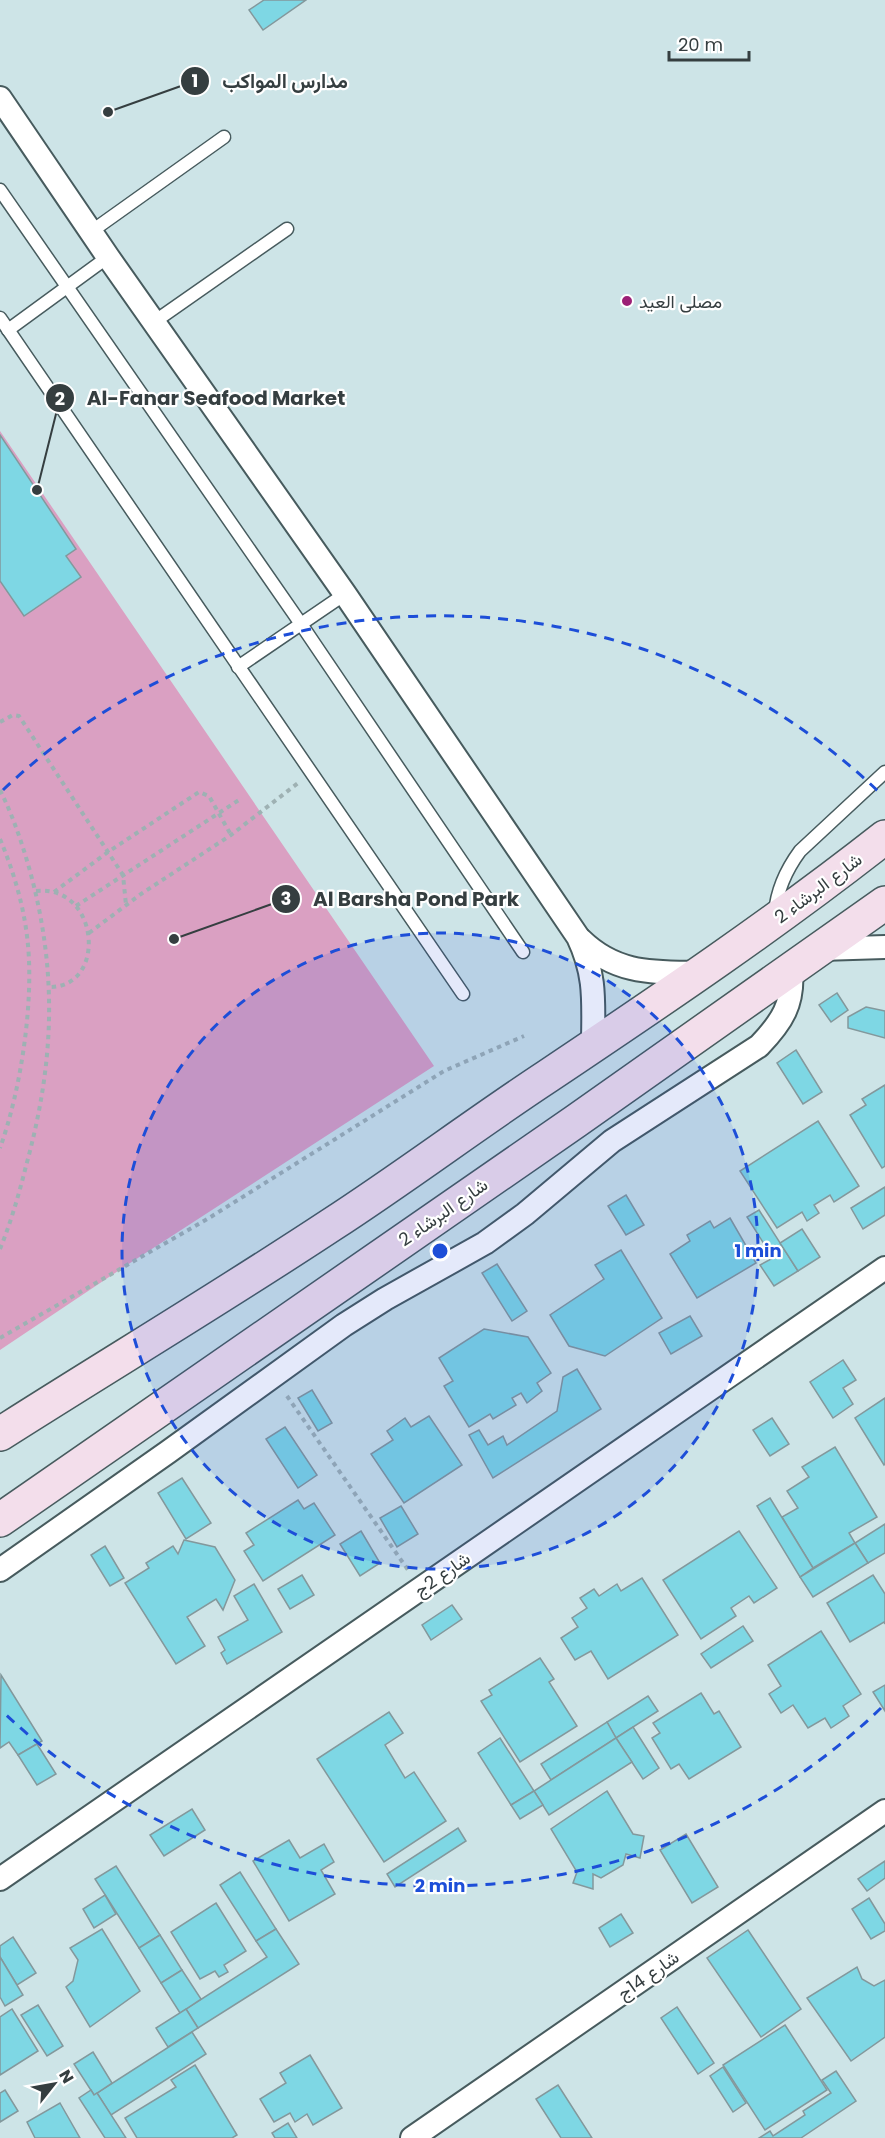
<svg xmlns="http://www.w3.org/2000/svg" width="885" height="2138" font-family="Poppins,Vazirmatn,sans-serif">
	<style>
		.green { fill: #daa0c2 }
		.building { fill: #7ed7e4; stroke: #83989c; stroke-width: 1.5 }
		.lines { fill: none; stroke-linecap: round; stroke-linejoin: round }
		.lane-casing { stroke: #475b5e; stroke-width: 15 }
		.street-casing { stroke: #475b5e; stroke-width: 26 }
		.secondary-casing { stroke: #475b5e; stroke-width: 36 }
		.path { stroke: #9eb1b3; stroke-width: 4; stroke-dasharray: 4.5 4.5; stroke-linecap: butt }
		.lane { stroke: #fff; stroke-width: 12 }
		.street { stroke: #fff; stroke-width: 22 }
		.secondary { stroke: #f3deeb; stroke-width: 33 }
		.ring { fill: none; stroke: #1d4ed8; stroke-width: 3; stroke-dasharray: 10 8 }
		.poi-dot { fill: #9c2076; stroke: #fff; stroke-width: 2 }
		.labels { text-anchor: middle; dominant-baseline: central; stroke-width: 4.5; stroke-linejoin: round; paint-order: stroke }
		.poi-label { font-size: 18px; fill: #353e40; stroke: #fff; text-anchor: start }
		.street-label { font-size: 18px; fill: #353e40; stroke: #fff }
		.centre { fill: #1d4ed8; stroke: #fff; stroke-width: 3 }
		.ring-label { font-size: 18px; text-anchor: middle; font-weight: bold; fill: #1d4ed8; stroke: #fff; stroke-width: 4.5; stroke-linejoin: round; paint-order: stroke }
		.leader { fill: none; stroke: #353e40; stroke-width: 2 }
		.callout-dot { fill: #353e40; stroke: #fff; stroke-width: 2 }
		.mark-label { font-size: 18px; text-anchor: middle; font-weight: bold; fill: #fff }
		.callout-label { font-size: 20px; text-anchor: middle; font-weight: bold; fill: #353e40; stroke: #fff; stroke-width: 4.5; stroke-linejoin: round; paint-order: stroke }
	</style>
	<rect width="100%" height="100%" fill="#cde4e7"/>
	<path class="green" d="M 0,431 L 434,1066 L 124,1267 L 0,1350 Z"/>
	<g class="building">
		<path d="M 264,0 L 306,0 L 263,30 L 249,10 Z"/>
		<path d="M 0,435 L 76,549 L 66,556 L 81,577 L 24,616 L 0,581 Z"/>
		<path d="M 837,993 L 848,1010 L 831,1022 L 819,1005 Z"/>
		<path d="M 866,1007 L 885,1011 L 885,1038 L 848,1028 L 848,1017 Z"/>
		<path d="M 796,1050 L 822,1092 L 803,1104 L 777,1063 Z"/>
		<path d="M 885,1085 L 885,1166 L 882,1168 L 850,1115 L 866,1105 L 862,1099 Z"/>
		<path d="M 818,1121 L 859,1186 L 834,1202 L 830,1195 L 814,1205 L 819,1213 L 807,1221 L 802,1212 L 777,1228 L 740,1171 Z"/>
		<path d="M 885,1187 L 885,1215 L 863,1229 L 851,1208 Z"/>
		<path d="M 626,1195 L 644,1225 L 626,1235 L 608,1206 Z"/>
		<path d="M 759,1210 L 798,1271 L 774,1286 L 760,1265 L 773,1258 L 747,1217 Z"/>
		<path d="M 730,1218 L 756,1263 L 697,1298 L 670,1254 L 690,1241 L 687,1235 L 710,1221 L 714,1228 Z"/>
		<path d="M 802,1229 L 820,1257 L 798,1271 L 780,1243 Z"/>
		<path d="M 621,1250 L 662,1318 L 605,1356 L 569,1346 L 550,1315 L 604,1279 L 595,1265 Z"/>
		<path d="M 497,1264 L 527,1311 L 512,1321 L 482,1273 Z"/>
		<path d="M 690,1316 L 702,1336 L 671,1354 L 659,1333 Z"/>
		<path d="M 484,1329 L 528,1337 L 551,1373 L 537,1383 L 542,1391 L 527,1403 L 521,1393 L 512,1398 L 516,1405 L 493,1419 L 490,1414 L 469,1427 L 444,1386 L 453,1381 L 439,1358 Z"/>
		<path d="M 843,1360 L 856,1380 L 843,1388 L 853,1404 L 833,1418 L 810,1382 Z"/>
		<path d="M 577,1369 L 601,1409 L 493,1478 L 469,1435 L 479,1430 L 488,1445 L 503,1436 L 507,1445 L 557,1411 L 563,1377 Z"/>
		<path d="M 312,1390 L 332,1423 L 318,1431 L 298,1398 Z"/>
		<path d="M 885,1398 L 885,1464 L 884,1465 L 855,1418 Z"/>
		<path d="M 429,1416 L 462,1465 L 404,1503 L 371,1454 L 393,1440 L 387,1431 L 405,1418 L 411,1427 Z"/>
		<path d="M 772,1418 L 789,1444 L 770,1456 L 753,1430 Z"/>
		<path d="M 285,1427 L 317,1475 L 298,1488 L 266,1439 Z"/>
		<path d="M 835,1447 L 877,1517 L 849,1533 L 855,1543 L 813,1568 L 782,1517 L 798,1508 L 787,1491 L 809,1477 L 802,1467 Z"/>
		<path d="M 182,1478 L 211,1523 L 186,1539 L 158,1493 Z"/>
		<path d="M 770,1498 L 813,1568 L 800,1577 L 757,1506 Z"/>
		<path d="M 298,1500 L 304,1509 L 314,1503 L 335,1535 L 263,1581 L 244,1551 L 254,1545 L 246,1533 Z"/>
		<path d="M 401,1506 L 418,1534 L 397,1547 L 380,1518 Z"/>
		<path d="M 885,1524 L 885,1553 L 868,1563 L 855,1543 Z"/>
		<path d="M 361,1531 L 380,1563 L 360,1576 L 340,1544 Z"/>
		<path d="M 739,1531 L 777,1588 L 754,1603 L 749,1596 L 731,1608 L 736,1616 L 701,1639 L 663,1580 Z"/>
		<path d="M 184,1540 L 215,1547 L 235,1580 L 223,1610 L 216,1599 L 187,1617 L 205,1646 L 176,1664 L 125,1583 L 149,1568 L 146,1563 L 173,1546 L 178,1554 Z"/>
		<path d="M 855,1543 L 868,1563 L 813,1597 L 800,1577 Z"/>
		<path d="M 105,1546 L 124,1578 L 110,1586 L 91,1555 Z"/>
		<path d="M 302,1575 L 314,1595 L 290,1609 L 278,1589 Z"/>
		<path d="M 873,1575 L 885,1594 L 885,1624 L 884,1622 L 850,1642 L 827,1603 Z"/>
		<path d="M 642,1578 L 678,1635 L 608,1679 L 591,1651 L 575,1660 L 561,1638 L 578,1627 L 572,1618 L 587,1608 L 580,1598 L 594,1589 L 599,1596 L 617,1584 L 621,1591 Z"/>
		<path d="M 254,1584 L 282,1632 L 227,1664 L 221,1653 L 225,1650 L 218,1637 L 248,1620 L 234,1596 Z"/>
		<path d="M 452,1605 L 462,1619 L 431,1640 L 422,1625 Z"/>
		<path d="M 743,1626 L 753,1641 L 711,1668 L 701,1654 Z"/>
		<path d="M 821,1631 L 861,1694 L 843,1706 L 849,1716 L 831,1728 L 825,1718 L 808,1728 L 793,1705 L 781,1713 L 769,1694 L 781,1686 L 768,1665 Z"/>
		<path d="M 540,1658 L 554,1679 L 549,1682 L 577,1726 L 520,1762 L 481,1701 L 492,1695 L 489,1690 Z"/>
		<path d="M 1,1675 L 42,1741 L 18,1755 L 9,1742 L 0,1748 Z"/>
		<path d="M 885,1685 L 885,1711 L 873,1692 Z"/>
		<path d="M 701,1693 L 714,1714 L 719,1711 L 741,1747 L 689,1779 L 679,1764 L 671,1769 L 652,1738 L 660,1733 L 653,1723 Z"/>
		<path d="M 648,1696 L 658,1711 L 616,1738 L 607,1722 Z"/>
		<path d="M 389,1712 L 403,1733 L 385,1745 L 405,1778 L 414,1772 L 446,1821 L 384,1862 L 317,1759 Z"/>
		<path d="M 607,1722 L 616,1738 L 551,1780 L 541,1764 Z"/>
		<path d="M 633,1727 L 659,1768 L 643,1779 L 616,1738 Z"/>
		<path d="M 500,1738 L 534,1791 L 511,1805 L 478,1753 Z"/>
		<path d="M 616,1738 L 632,1762 L 549,1815 L 534,1791 Z"/>
		<path d="M 37,1744 L 56,1774 L 37,1785 L 18,1755 Z"/>
		<path d="M 534,1791 L 543,1805 L 520,1819 L 511,1805 Z"/>
		<path d="M 607,1791 L 633,1834 L 644,1836 L 640,1858 L 626,1854 L 623,1865 L 601,1878 L 593,1874 L 593,1889 L 573,1883 L 577,1872 L 551,1829 Z"/>
		<path d="M 192,1809 L 205,1830 L 164,1856 L 150,1835 Z"/>
		<path d="M 458,1828 L 466,1841 L 395,1887 L 387,1874 Z"/>
		<path d="M 686,1834 L 718,1887 L 692,1903 L 660,1850 Z"/>
		<path d="M 289,1840 L 300,1858 L 324,1844 L 334,1862 L 321,1870 L 335,1894 L 289,1921 L 253,1861 Z"/>
		<path d="M 885,1861 L 885,1878 L 867,1891 L 858,1879 Z"/>
		<path d="M 116,1866 L 160,1935 L 139,1948 L 95,1879 Z"/>
		<path d="M 240,1872 L 276,1929 L 256,1941 L 220,1885 Z"/>
		<path d="M 105,1895 L 116,1914 L 94,1928 L 83,1909 Z"/>
		<path d="M 869,1898 L 885,1924 L 885,1931 L 871,1939 L 852,1909 Z"/>
		<path d="M 216,1903 L 246,1951 L 224,1965 L 228,1972 L 219,1977 L 215,1971 L 200,1979 L 171,1932 Z"/>
		<path d="M 621,1914 L 633,1933 L 610,1947 L 599,1928 Z"/>
		<path d="M 102,1929 L 140,1991 L 90,2027 L 66,1987 L 73,1981 L 78,1960 L 70,1948 Z"/>
		<path d="M 276,1929 L 299,1964 L 198,2028 L 186,2009 L 267,1957 L 256,1941 Z"/>
		<path d="M 748,1930 L 801,2009 L 761,2037 L 707,1958 Z"/>
		<path d="M 160,1935 L 182,1970 L 161,1983 L 139,1948 Z"/>
		<path d="M 13,1937 L 36,1973 L 17,1985 L 0,1957 L 0,1946 Z"/>
		<path d="M 0,1957 L 23,1995 L 5,2006 L 0,1997 Z"/>
		<path d="M 857,1967 L 862,1979 L 874,1986 L 885,1980 L 885,2037 L 851,2061 L 807,1998 Z"/>
		<path d="M 182,1970 L 201,1999 L 180,2013 L 161,1983 Z"/>
		<path d="M 38,2005 L 63,2046 L 47,2056 L 21,2015 Z"/>
		<path d="M 677,2007 L 714,2063 L 698,2074 L 661,2018 Z"/>
		<path d="M 12,2009 L 38,2051 L 0,2075 L 0,2017 Z"/>
		<path d="M 186,2009 L 198,2028 L 168,2047 L 156,2028 Z"/>
		<path d="M 785,2025 L 827,2090 L 765,2130 L 723,2065 Z"/>
		<path d="M 192,2032 L 206,2054 L 111,2115 L 97,2093 Z"/>
		<path d="M 93,2052 L 112,2083 L 94,2095 L 74,2064 Z"/>
		<path d="M 310,2055 L 342,2108 L 313,2125 L 307,2114 L 295,2122 L 290,2113 L 274,2122 L 260,2099 L 286,2083 L 280,2073 Z"/>
		<path d="M 195,2065 L 237,2135 L 232,2138 L 137,2138 L 125,2118 L 176,2087 L 171,2080 Z"/>
		<path d="M 723,2067 L 746,2103 L 733,2112 L 710,2076 Z"/>
		<path d="M 836,2071 L 856,2101 L 801,2138 L 759,2138 L 770,2131 L 773,2136 L 805,2115 L 803,2111 L 831,2093 L 822,2080 Z"/>
		<path d="M 558,2085 L 592,2138 L 561,2138 L 536,2099 Z"/>
		<path d="M 5,2090 L 18,2111 L 0,2122 L 0,2093 Z"/>
		<path d="M 91,2090 L 94,2095 L 97,2093 L 126,2138 L 105,2138 L 79,2098 Z"/>
		<path d="M 60,2103 L 80,2138 L 35,2138 L 27,2122 Z"/>
		<path d="M 288,2123 L 297,2138 L 275,2138 L 272,2133 Z"/>
	</g>
	<g class="lines">
		<defs>
			<g id="lane">
				<path d="M 0,190 L 301,624 L 523,952"/>
				<path d="M 92,231 L 224,137"/>
				<path d="M 0,318 L 463,994"/>
				<path d="M 154,322 L 287,229"/>
				<path d="M 8,330 L 108,257"/>
				<path d="M 238,667 L 345,594"/>
				<path d="M 775,913 C 777,889 786,870 800,851 L 885,772"/>
			</g>
			<g id="street">
				<path d="M 0,98 L 108,257 L 345,594 L 578,937 C 597,977 593,1004 593,1047"/>
				<path d="M 581,940 C 617,975 654,972 701,973"/>
				<path d="M 821,949 L 885,947"/>
				<path d="M 0,1570 L 168,1452 L 344,1325 L 385,1299 L 485,1243 L 525,1214 L 612,1141 L 759,1046 C 782,1022 794,1004 791,969"/>
				<path d="M 0,1879 L 885,1268"/>
				<path d="M 412,2138 L 885,1811"/>
			</g>
			<g id="secondary">
				<path d="M 0,1434 C 110,1364 222,1297 331,1225 C 405,1177 475,1124 548,1076 C 663,999 777,922 885,837"/>
				<path d="M 0,1520 L 576,1121 L 885,903"/>
			</g>
		</defs>
		<use href="#lane" class="lane-casing"/>
		<use href="#street" class="street-casing"/>
		<use href="#secondary" class="secondary-casing"/>
		<g class="path">
			<path d="M 0,722 L 13,715 L 19,716 L 123,875 L 126,905"/>
			<path d="M 0,790 C 13,816 22,843 30,871 C 58,974 54,1064 26,1166 C 19,1194 11,1222 0,1249"/>
			<path d="M 0,839 C 13,870 23,903 27,936 C 35,998 21,1090 0,1148"/>
			<path d="M 36,891 C 100,884 108,989 48,987"/>
			<path d="M 54,892 L 108,852 L 199,792 L 209,796 L 231,835"/>
			<path d="M 76,906 L 242,798"/>
			<path d="M 89,933 L 141,894 L 231,835 L 298,783"/>
			<path d="M 0,1338 L 209,1218 L 444,1071 L 524,1036"/>
			<path d="M 287,1396 L 408,1570"/>
		</g>
		<use href="#lane" class="lane"/>
		<use href="#street" class="street"/>
		<use href="#secondary" class="secondary"/>
	</g>
	<circle cx="440" cy="1251" r="318" fill="#1d4ed8" fill-opacity=".12"/>
	<g class="ring">
		<circle cx="440" cy="1251" r="318"/>
		<path d="M881 1708A635 635 0 0 1 3 1712M3 790A635 635 0 0 1 881 794"/>
	</g>
	<circle class="poi-dot" cx="627" cy="301" r="6"/>
	<g class="labels">
		<g class="poi-label">
			<text x="639" y="301">مصلى العيد</text>
		</g>
		<g class="street-label">
			<text transform="translate(818 888) rotate(-37)">شارع البرشاء 2</text>
			<text transform="translate(443 1212) rotate(-35)">شارع البرشاء 2</text>
			<text transform="translate(442 1574) rotate(-35)">شارع 2ج</text>
			<text transform="translate(648 1975) rotate(-35)">شارع 14ج</text>
		</g>
	</g>
	<circle cx="440" cy="1251" r="9" class="centre"/>
	<g class="ring-label">
		<text x="758" y="1257">1 min</text>
		<text x="440" y="1892">2 min</text>
	</g>
	<path class="leader" d="M108 112L195 81M37 490L60 398M174 939L286 899"/>
	<g class="callout-dot">
		<circle cx="108" cy="112" r="6"/>
		<circle cx="37" cy="490" r="6"/>
		<circle cx="174" cy="939" r="6"/>
		<circle cx="195" cy="81" r="15"/>
		<circle cx="60" cy="398" r="15"/>
		<circle cx="286" cy="899" r="15"/>
	</g>
	<g class="mark-label">
		<text x="195" y="87">1</text>
		<text x="60" y="405">2</text>
		<text x="286" y="905">3</text>
	</g>
	<g class="callout-label">
		<text x="285" y="88">مدارس المواكب</text>
		<text x="216" y="405">Al-Fanar Seafood Market</text>
		<text x="416" y="906">Al Barsha Pond Park</text>
	</g>
	<g transform="translate(54 2084) rotate(59)" stroke="#ffffff" stroke-width="4.5" paint-order="stroke">
	<path d="M0-4.5L10 22L0 15L-10 22Z" fill="#353e40"/>
	<text y="-9" font-size="16" font-weight="bold" text-anchor="middle" fill="#353e40">N</text>
	</g>
	<path d="M669 51v9h80v-9" fill="none" stroke="#353e40" stroke-width="3"/>
	<text x="678" y="51" font-size="18" fill="#353e40" stroke="#ffffff" stroke-width="4.5" paint-order="stroke">20 m</text>
</svg>
